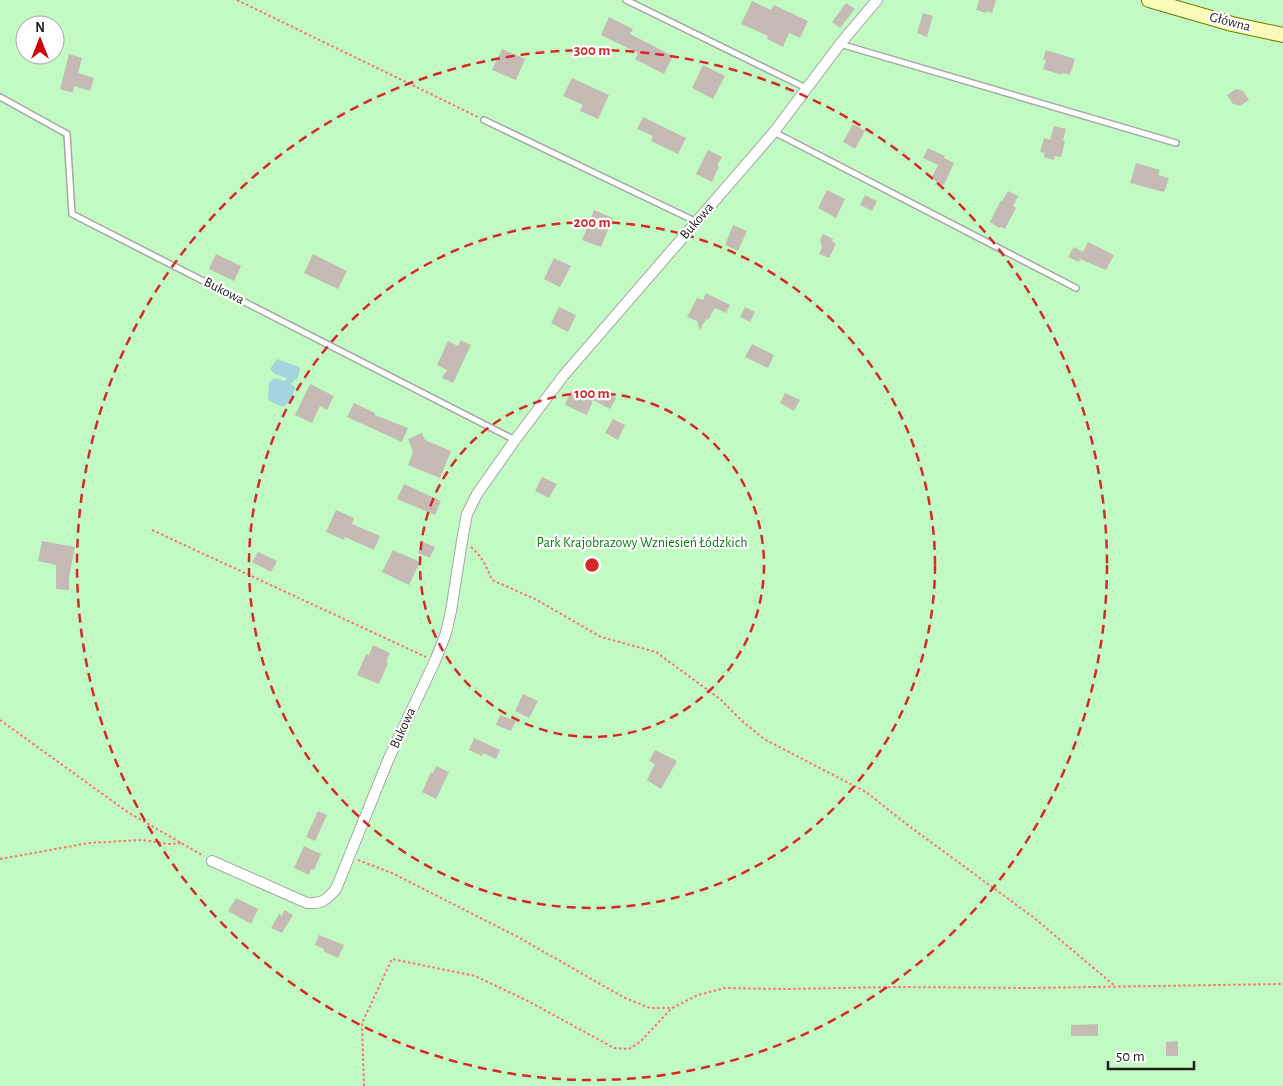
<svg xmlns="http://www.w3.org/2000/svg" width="1283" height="1086" font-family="'Alegreya Sans',sans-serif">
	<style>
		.park { fill: #c1fbc3; fill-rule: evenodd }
		.water { fill: #a4d4de }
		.building { fill: #c5bbb4 }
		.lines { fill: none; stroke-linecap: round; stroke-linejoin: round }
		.lane-casing { stroke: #a6a6a6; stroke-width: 8 }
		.street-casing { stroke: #a6a6a6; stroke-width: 12 }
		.secondary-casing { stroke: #717902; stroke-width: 16 }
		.path { stroke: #fd7269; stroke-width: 2; stroke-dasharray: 2.5 2.5; stroke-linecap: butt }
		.lane { stroke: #fff; stroke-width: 5 }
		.street { stroke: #fff; stroke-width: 10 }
		.secondary { stroke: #fafbb8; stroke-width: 14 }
		.ring { fill: none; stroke: #d62828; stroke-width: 2.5; stroke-dasharray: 9 6 }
		.labels { text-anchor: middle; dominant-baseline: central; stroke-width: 4.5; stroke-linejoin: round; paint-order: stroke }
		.street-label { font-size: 14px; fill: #1f1f1f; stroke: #fff }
		.park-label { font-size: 14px; fill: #09810e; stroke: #fff }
		.centre { fill: #d62828; stroke: #fff; stroke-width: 2.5 }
		.ring-label { font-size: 15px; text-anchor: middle; font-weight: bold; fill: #d62828; stroke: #fff; stroke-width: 4.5; stroke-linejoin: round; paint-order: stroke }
	</style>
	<rect width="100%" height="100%" fill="#f0ece5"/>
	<path class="park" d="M 0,0 L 1283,0 L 1283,1086 L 0,1086 ZM 25,25 L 55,25 L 55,55 L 25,55 Z"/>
	<path class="water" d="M 277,359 L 299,367 L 300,370 L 297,380 L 294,380 L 291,384 L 295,387 C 293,395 290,403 283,407 L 268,400 L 269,383 L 274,378 L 285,381 L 287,378 L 275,374 L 270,369 Z"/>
	<g class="building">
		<path d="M 979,0 L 996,0 L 992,13 L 986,11 L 986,13 L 976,10 Z"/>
		<path d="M 752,1 L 771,10 L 774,5 L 808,21 L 800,38 L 789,33 L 783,47 L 767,39 L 768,36 L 741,24 Z"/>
		<path d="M 846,3 L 855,9 L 840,28 L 832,22 Z"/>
		<path d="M 923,13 L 933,16 L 927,37 L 917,33 Z"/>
		<path d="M 609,17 L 633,29 L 630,34 L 673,56 L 664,74 L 635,59 L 638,53 L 601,35 Z"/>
		<path d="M 502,49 L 525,59 L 516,80 L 492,70 Z"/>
		<path d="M 1046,50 L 1075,59 L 1070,75 L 1063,73 L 1063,74 L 1058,74 L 1043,69 L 1046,60 L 1043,60 Z"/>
		<path d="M 69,54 L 82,58 L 78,73 L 94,78 L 90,91 L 74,86 L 73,93 L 60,89 Z"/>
		<path d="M 703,65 L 725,76 L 713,99 L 692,88 Z"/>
		<path d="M 572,78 L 609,95 L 598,119 L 580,111 L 583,105 L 563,96 Z"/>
		<path d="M 1236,89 L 1243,91 L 1249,100 L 1240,106 L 1233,104 L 1227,95 Z"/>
		<path d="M 643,117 L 686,138 L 678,154 L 651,141 L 653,136 L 637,129 Z"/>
		<path d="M 853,124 L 865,131 L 855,149 L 843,142 Z"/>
		<path d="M 1054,126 L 1066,129 L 1063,140 L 1065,141 L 1061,157 L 1055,156 L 1054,160 L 1044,157 L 1045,153 L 1040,152 L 1044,138 L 1050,140 Z"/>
		<path d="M 928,148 L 945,156 L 944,158 L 954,163 L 944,185 L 941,184 L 937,185 L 936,181 L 931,179 L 938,165 L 923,158 Z"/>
		<path d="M 708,150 L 722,157 L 717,165 L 719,166 L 712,182 L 696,174 Z"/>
		<path d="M 1136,163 L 1160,170 L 1158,175 L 1169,178 L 1164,192 L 1130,183 Z"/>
		<path d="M 827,190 L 845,199 L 836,218 L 818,208 Z"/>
		<path d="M 1008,191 L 1018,196 L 1013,206 L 1016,208 L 1005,229 L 1001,227 L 999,228 L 990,222 L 1001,200 L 1002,201 Z"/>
		<path d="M 865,195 L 877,201 L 872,211 L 860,205 Z"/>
		<path d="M 594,210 L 613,218 L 601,247 L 582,240 Z"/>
		<path d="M 733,225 L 747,231 L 738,251 L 725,245 Z"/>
		<path d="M 823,234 L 833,239 L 832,241 L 836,244 L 829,258 L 819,254 L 822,247 L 820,240 Z"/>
		<path d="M 1088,242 L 1114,255 L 1106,270 L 1080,259 L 1079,262 L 1068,257 L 1074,247 L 1083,252 Z"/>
		<path d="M 216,254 L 241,266 L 234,281 L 209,269 Z"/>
		<path d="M 313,254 L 347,271 L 338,289 L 304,273 Z"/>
		<path d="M 554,258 L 571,266 L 560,287 L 544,279 Z"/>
		<path d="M 706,293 L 730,305 L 726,313 L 715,308 L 708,320 L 706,319 L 700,330 L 697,321 L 687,317 L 697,298 L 703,300 Z"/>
		<path d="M 559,307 L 576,315 L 568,332 L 551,323 Z"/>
		<path d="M 745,307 L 755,312 L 750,322 L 740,317 Z"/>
		<path d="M 461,340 L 471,345 L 453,383 L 442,378 L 447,370 L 437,365 L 448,341 L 458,346 Z"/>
		<path d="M 752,344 L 774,355 L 768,368 L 745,357 Z"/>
		<path d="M 310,384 L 334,396 L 327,410 L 320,406 L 312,423 L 295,415 Z"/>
		<path d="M 599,389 L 616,398 L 610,409 L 593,400 Z"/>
		<path d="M 571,391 L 593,400 L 587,415 L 565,405 Z"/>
		<path d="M 785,393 L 800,400 L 794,411 L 780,403 Z"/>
		<path d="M 354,403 L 375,413 L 375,415 L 408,428 L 402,442 L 347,417 Z"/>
		<path d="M 613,419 L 625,425 L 618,440 L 605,433 Z"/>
		<path d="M 422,433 L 425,440 L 451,451 L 440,478 L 408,465 L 413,452 L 408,439 Z"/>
		<path d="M 542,477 L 557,484 L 549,498 L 535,491 Z"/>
		<path d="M 404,484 L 441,501 L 435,515 L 397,499 Z"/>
		<path d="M 336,510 L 354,518 L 352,524 L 380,536 L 374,550 L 345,537 L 344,540 L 326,532 Z"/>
		<path d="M 42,541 L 75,547 L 69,577 L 69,590 L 56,589 L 56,565 L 38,561 Z"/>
		<path d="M 423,542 L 435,547 L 430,558 L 418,553 Z"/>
		<path d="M 393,550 L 420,562 L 409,585 L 382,572 Z"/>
		<path d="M 258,552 L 277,561 L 271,572 L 252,562 Z"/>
		<path d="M 373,645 L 390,653 L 386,662 L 388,663 L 379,684 L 357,675 L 366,654 L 369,655 Z"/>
		<path d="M 523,694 L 538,701 L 529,718 L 515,711 Z"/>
		<path d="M 500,715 L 516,721 L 511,731 L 496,725 Z"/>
		<path d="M 474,738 L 500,750 L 496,759 L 483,753 L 482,756 L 469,750 Z"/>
		<path d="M 655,750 L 677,761 L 661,789 L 647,780 L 655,764 L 649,761 Z"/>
		<path d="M 436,766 L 449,772 L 436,799 L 422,792 L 431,772 L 433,773 Z"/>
		<path d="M 318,811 L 327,815 L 315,841 L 306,837 Z"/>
		<path d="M 304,846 L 321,854 L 314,870 L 311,869 L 309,875 L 294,868 Z"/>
		<path d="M 236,898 L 258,909 L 251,924 L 228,911 Z"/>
		<path d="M 284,910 L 293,915 L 282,933 L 271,928 L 279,914 L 282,916 Z"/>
		<path d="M 319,935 L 344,945 L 338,958 L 323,951 L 324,949 L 315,945 Z"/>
		<path d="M 1098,1024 L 1098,1036 L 1071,1036 L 1071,1025 Z"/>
		<path d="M 1178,1041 L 1178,1056 L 1166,1056 L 1166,1042 Z"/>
	</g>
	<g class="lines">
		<defs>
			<g id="lane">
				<path d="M 626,0 L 806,88"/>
				<path d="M 840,44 L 1176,143"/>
				<path d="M 0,97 L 67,134 L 72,214 L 515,440"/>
				<path d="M 484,120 L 697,222"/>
				<path d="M 774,132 L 1076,288"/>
			</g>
			<path id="street" d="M 212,861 L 307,903 C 323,904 326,900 336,889 L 389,758 L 435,661 L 446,633 L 451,611 L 462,541 L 467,514 L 477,494 L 515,440 L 564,375 L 774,132 L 840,44 L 877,0"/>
			<path id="secondary" d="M 1149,0 L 1232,24 L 1283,35"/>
		</defs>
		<use href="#lane" class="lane-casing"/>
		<use href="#street" class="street-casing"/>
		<use href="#secondary" class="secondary-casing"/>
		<g class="path">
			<path d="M 237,0 L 478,117"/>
			<path d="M 152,530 L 426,657"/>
			<path d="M 471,547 C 482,556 487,568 492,580 L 535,599 L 601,637 L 656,652 L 720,699 L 741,720 L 764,739 L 866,792 L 909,826 L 1033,917 L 1115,986"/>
			<path d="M 0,720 L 129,813 L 204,856"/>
			<path d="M 0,859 L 89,843 L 142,840 L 170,844 L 181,843"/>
			<path d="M 358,860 L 392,873 L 518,937 L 623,997 L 650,1008 L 672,1008 L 698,995 L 725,988 L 784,989 L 896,987 L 1030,988 L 1283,984"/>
			<path d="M 364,1086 L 362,1023 L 392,959 L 475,976 L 528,1001 L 614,1048 L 629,1049 L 640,1042 L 671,1009"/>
		</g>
		<use href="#lane" class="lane"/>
		<use href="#street" class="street"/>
		<use href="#secondary" class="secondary"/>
	</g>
	<g class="ring">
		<circle cx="592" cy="565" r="172"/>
		<circle cx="592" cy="565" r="343"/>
		<circle cx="592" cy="565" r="515"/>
	</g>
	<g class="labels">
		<g class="street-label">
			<text transform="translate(1230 22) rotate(14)">Główna</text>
			<text transform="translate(697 221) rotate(-49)">Bukowa</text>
			<text transform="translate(224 291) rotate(27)">Bukowa</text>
			<text transform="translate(403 728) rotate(-65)">Bukowa</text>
		</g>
		<g class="park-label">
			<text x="642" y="543">Park Krajobrazowy Wzniesień Łódzkich</text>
		</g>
	</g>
	<circle cx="592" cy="565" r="8" class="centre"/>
	<g class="ring-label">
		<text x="592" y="55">300 m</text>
		<text x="592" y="227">200 m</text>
		<text x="592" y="398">100 m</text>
	</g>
	<g transform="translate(40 40)"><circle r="24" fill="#ffffff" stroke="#a5a5a5"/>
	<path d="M0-4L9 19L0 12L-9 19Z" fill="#ce0009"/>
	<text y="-8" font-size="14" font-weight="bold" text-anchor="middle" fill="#1f1f1f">N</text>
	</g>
	<path d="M1108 1061v8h86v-8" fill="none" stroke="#1f1f1f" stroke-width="2.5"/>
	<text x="1116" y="1061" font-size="15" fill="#1f1f1f" stroke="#ffffff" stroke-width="4" paint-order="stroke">50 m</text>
</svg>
